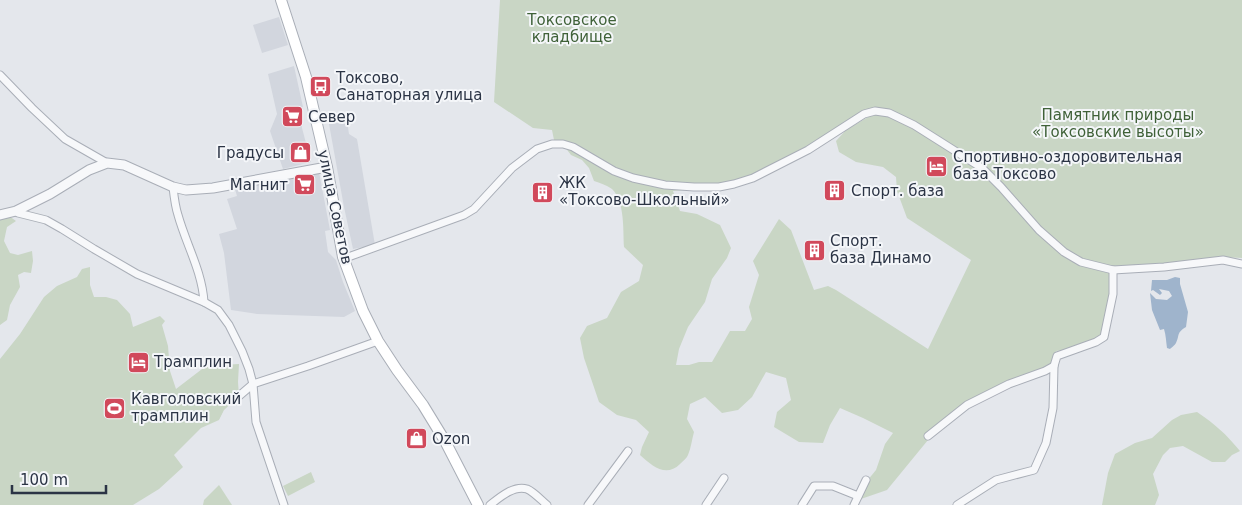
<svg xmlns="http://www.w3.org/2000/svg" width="1242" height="505" font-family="'DejaVu Sans',sans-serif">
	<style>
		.built { fill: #d2d6de }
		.green { fill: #c9d6c5; fill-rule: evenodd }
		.water { fill: #9fb4cc }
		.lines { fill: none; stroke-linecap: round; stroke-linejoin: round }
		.minor-casing { stroke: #a9aeb7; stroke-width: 9 }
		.tertiary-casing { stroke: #a9aeb7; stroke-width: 11 }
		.secondary-casing { stroke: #a9aeb7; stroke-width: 12 }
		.minor { stroke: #f7f8fa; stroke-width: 7 }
		.tertiary { stroke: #f7f8fa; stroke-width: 9 }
		.secondary { stroke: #fff; stroke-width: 10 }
		.labels { text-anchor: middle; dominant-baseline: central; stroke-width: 4; stroke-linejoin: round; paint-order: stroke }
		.park-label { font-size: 15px; fill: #3f6138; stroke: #f4f6f9 }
		.poi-label { font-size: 15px; fill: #2b3445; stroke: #f4f6f9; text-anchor: start }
		.street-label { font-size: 15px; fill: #2b3445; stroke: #f4f6f9 }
	</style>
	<rect width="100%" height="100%" fill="#e4e7ec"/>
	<g class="built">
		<path d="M 279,17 L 288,45 L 262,53 L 253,25 Z"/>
		<path d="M 294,66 L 303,107 L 300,108 L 302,128 L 311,162 L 283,169 L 270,131 L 277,114 L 268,74 Z"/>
		<path d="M 347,121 L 349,134 L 357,139 L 375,245 L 353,249 L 344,207 L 329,124 Z"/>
		<path d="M 319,172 L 330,230 L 325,231 L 328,252 L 336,260 L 343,282 L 355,311 L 344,317 L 257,314 L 231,310 L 224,253 L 219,234 L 237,229 L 227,199 L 237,196 L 234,186 Z"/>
	</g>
	<g class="green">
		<path d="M 500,0 L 1242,0 L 1242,258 C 1224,257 1212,256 1195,263 L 1113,267 L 1111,293 L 1103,336 L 1076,348 L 1056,351 L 1052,365 L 966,403 L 927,436 L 928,440 L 887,490 L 858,500 L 867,481 L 876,470 L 885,444 L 893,433 L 863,418 L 840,408 L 830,425 L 823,443 L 799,442 L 774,427 L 777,412 L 791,400 L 786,378 L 766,372 L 752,397 L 738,410 L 722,413 L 705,397 L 690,404 L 687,419 L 694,432 C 692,439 691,448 688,455 C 687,458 683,461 680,464 C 666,478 652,466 640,455 L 642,447 L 649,432 L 636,420 L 617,415 L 599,402 L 584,358 L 580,338 L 587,326 L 607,318 L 621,292 L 639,281 L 643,265 L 624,247 C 623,230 625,202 612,189 C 606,185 600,183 594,181 L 589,168 L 582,160 L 571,155 L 564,146 L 555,145 L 552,130 L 533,128 L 494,102 ZM 863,111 L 875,113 L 846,130 L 836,141 L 839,152 L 856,162 L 883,167 L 896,177 L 897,191 L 907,218 L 971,260 L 928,349 L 836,290 L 828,286 L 814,290 L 791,230 L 779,219 L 753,261 L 759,275 L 749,307 L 752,319 L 745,331 L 730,331 L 712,362 L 699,362 L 689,365 L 676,365 L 679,349 L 688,327 L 705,302 L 712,279 L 727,258 L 731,248 L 720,225 L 697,214 L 680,211 L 673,191 L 738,184 L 793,155 L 843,125 Z"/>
		<path d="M 9,216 L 16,221 L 7,227 L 4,241 L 10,253 L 18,255 L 32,251 L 33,261 L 31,273 L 24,272 L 18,275 L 20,287 L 10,305 L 7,320 L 0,325 L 0,219 Z"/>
		<path d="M 90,267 L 90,285 L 94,297 L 106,297 L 117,300 L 130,314 L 133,327 L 160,316 L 165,321 L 162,325 L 168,346 L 170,371 L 176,389 L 206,366 L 239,364 L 238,382 L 239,396 L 224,410 L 219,420 L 201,428 L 174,455 L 183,467 L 159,489 L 133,505 L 0,505 L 0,359 L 20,334 L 44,297 L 57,286 L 77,277 L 82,269 Z"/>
		<path d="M 1197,412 C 1215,424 1226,434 1240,451 L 1232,455 L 1225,462 L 1212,462 L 1183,446 L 1170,448 L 1163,455 L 1153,474 L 1159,495 L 1155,505 L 1102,505 L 1108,473 L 1115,454 L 1135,443 L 1152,438 L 1172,420 L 1181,415 Z"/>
		<path d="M 311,472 L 315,482 L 288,496 L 283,486 Z"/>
		<path d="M 219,485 L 232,505 L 203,505 L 204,500 Z"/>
	</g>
	<path class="water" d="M 1175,277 L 1180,278 L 1180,284 L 1188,312 L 1186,327 C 1176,333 1180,335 1176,343 C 1175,345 1171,348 1170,349 L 1167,348 C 1166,342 1166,335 1164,329 L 1160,330 L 1152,310 L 1150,293 L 1156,299 L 1167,300 L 1172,296 L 1169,291 L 1159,289 L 1162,293 L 1160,295 L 1153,290 L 1151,291 L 1152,280 L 1167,280 Z"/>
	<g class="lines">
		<defs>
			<g id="minor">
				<path d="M 0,75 L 32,108 L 65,139 L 107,163"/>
				<path d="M 16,211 L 18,213 L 46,220 L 62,229 L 94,249 L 137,274 L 204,302 C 202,271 186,244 178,215 C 175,206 174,196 173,187"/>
				<path d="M 343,257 L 351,256 L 464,215 L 474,209 L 512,168 L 537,149 L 552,144 L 563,144 L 573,147 L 614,171 L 633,178 L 665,185 L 694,187 L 719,187 L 734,184 L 753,178 L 808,150 L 864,114 L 875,111 L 889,113 L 914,125 L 982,168 L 1001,187 L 1039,230 L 1064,252 L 1081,262 L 1113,270 L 1164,267 L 1223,260 L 1242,264"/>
				<path d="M 204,302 L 218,310 L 229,325 L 242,351 L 249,369 L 253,384 L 256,422 L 284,505"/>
				<path d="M 1054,366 L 1057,356 L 1096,342 L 1104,337 L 1113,294 L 1113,270"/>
				<path d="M 239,396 L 253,384 L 308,366 L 378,341"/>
				<path d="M 928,436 L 967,405 L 1009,384 L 1045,371 L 1054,366 L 1053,408 L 1046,443 L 1034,470 L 996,480 L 957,505"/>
				<path d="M 490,505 C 500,497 514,485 527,489 C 534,492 541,500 547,505"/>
				<path d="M 588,505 L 628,451"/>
				<path d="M 706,505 L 724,478"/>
				<path d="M 802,505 L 814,486 L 833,486 L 858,496"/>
				<path d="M 854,505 L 866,480"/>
			</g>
			<path id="tertiary" d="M 0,215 L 16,211 L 50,194 L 89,170 L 107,163 L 124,165 L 173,187 L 186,190 L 213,188 L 327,167"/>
			<path id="secondary" d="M 281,0 L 306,77 L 327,167 L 343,257 L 363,311 L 378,341 L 397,370 L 423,405 L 445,441 L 478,505"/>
		</defs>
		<use href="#minor" class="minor-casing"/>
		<use href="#tertiary" class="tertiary-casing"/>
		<use href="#secondary" class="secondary-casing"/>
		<use href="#minor" class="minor"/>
		<use href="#tertiary" class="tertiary"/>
		<use href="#secondary" class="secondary"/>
	</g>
	<defs>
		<symbol id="bus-square" viewBox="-11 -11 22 22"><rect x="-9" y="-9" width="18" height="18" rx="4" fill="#d1495b" stroke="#f4f6f9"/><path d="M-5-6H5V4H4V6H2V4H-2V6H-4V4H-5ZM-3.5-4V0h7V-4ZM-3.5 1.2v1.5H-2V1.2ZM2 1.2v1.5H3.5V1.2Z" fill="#fff"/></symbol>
		<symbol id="supermarket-square" viewBox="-11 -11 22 22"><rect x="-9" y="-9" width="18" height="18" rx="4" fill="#d1495b" stroke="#f4f6f9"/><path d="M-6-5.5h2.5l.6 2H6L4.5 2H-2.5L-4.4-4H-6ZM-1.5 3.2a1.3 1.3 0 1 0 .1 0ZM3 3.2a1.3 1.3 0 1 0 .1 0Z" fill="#fff"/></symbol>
		<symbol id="shop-square" viewBox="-11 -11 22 22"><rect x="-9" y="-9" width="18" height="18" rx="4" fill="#d1495b" stroke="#f4f6f9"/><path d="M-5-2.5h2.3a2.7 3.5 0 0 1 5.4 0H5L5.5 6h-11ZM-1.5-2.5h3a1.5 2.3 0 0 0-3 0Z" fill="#fff"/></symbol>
		<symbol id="hotel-square" viewBox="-11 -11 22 22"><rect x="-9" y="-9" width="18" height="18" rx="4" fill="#d1495b" stroke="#f4f6f9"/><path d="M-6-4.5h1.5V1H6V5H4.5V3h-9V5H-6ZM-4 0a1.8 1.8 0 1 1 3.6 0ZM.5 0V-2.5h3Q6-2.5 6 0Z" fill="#fff"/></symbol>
		<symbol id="building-square" viewBox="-11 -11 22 22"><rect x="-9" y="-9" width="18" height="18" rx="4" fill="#d1495b" stroke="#f4f6f9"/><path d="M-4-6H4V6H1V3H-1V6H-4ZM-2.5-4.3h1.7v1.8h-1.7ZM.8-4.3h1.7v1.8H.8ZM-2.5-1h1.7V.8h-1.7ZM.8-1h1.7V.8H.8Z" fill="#fff"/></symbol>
		<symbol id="stadium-square" viewBox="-11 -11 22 22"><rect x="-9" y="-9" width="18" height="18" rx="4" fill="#d1495b" stroke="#f4f6f9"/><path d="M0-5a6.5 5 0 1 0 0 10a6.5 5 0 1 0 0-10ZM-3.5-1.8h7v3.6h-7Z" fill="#fff"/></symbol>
	</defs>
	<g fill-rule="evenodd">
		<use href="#bus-square" x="308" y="74" width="25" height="25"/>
		<use href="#supermarket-square" x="280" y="104" width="25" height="25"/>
		<use href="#shop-square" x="288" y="140" width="25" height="25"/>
		<use href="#hotel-square" x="924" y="154" width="25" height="25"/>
		<use href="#supermarket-square" x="292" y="172" width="25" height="25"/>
		<use href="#building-square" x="822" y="178" width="25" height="25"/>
		<use href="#building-square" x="530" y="180" width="25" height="25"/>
		<use href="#building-square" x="802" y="238" width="25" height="25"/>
		<use href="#hotel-square" x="126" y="350" width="25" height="25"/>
		<use href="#stadium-square" x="102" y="396" width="25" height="25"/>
		<use href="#shop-square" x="404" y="426" width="25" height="25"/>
	</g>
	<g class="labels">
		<g class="park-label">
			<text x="572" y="20">Токсовское<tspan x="572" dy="17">кладбище</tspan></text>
			<text x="1118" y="115">Памятник природы<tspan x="1118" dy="17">«Токсовские высоты»</tspan></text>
		</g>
		<g class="poi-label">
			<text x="336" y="78">Токсово,<tspan x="336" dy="17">Санаторная улица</tspan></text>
			<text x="308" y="117">Север</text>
			<text x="284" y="153" text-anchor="end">Градусы</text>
			<text x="953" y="157">Спортивно-оздоровительная<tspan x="953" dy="17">база Токсово</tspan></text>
			<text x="559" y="183">ЖК<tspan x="559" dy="17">«Токсово-Школьный»</tspan></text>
			<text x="288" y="185" text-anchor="end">Магнит</text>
			<text x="851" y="191">Спорт. база</text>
			<text x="830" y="241">Спорт.<tspan x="830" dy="17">база Динамо</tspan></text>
			<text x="154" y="362">Трамплин</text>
			<text x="131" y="399">Кавголовский<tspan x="131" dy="17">трамплин</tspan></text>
			<text x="432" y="439">Ozon</text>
		</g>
		<g class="street-label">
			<text transform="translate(335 207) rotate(78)">улица Советов</text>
		</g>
	</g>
	<path d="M12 485v8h94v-8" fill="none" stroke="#2b3445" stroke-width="2.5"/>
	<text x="20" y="485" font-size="15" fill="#2b3445" stroke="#f4f6f9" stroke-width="4" paint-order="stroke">100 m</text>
</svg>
